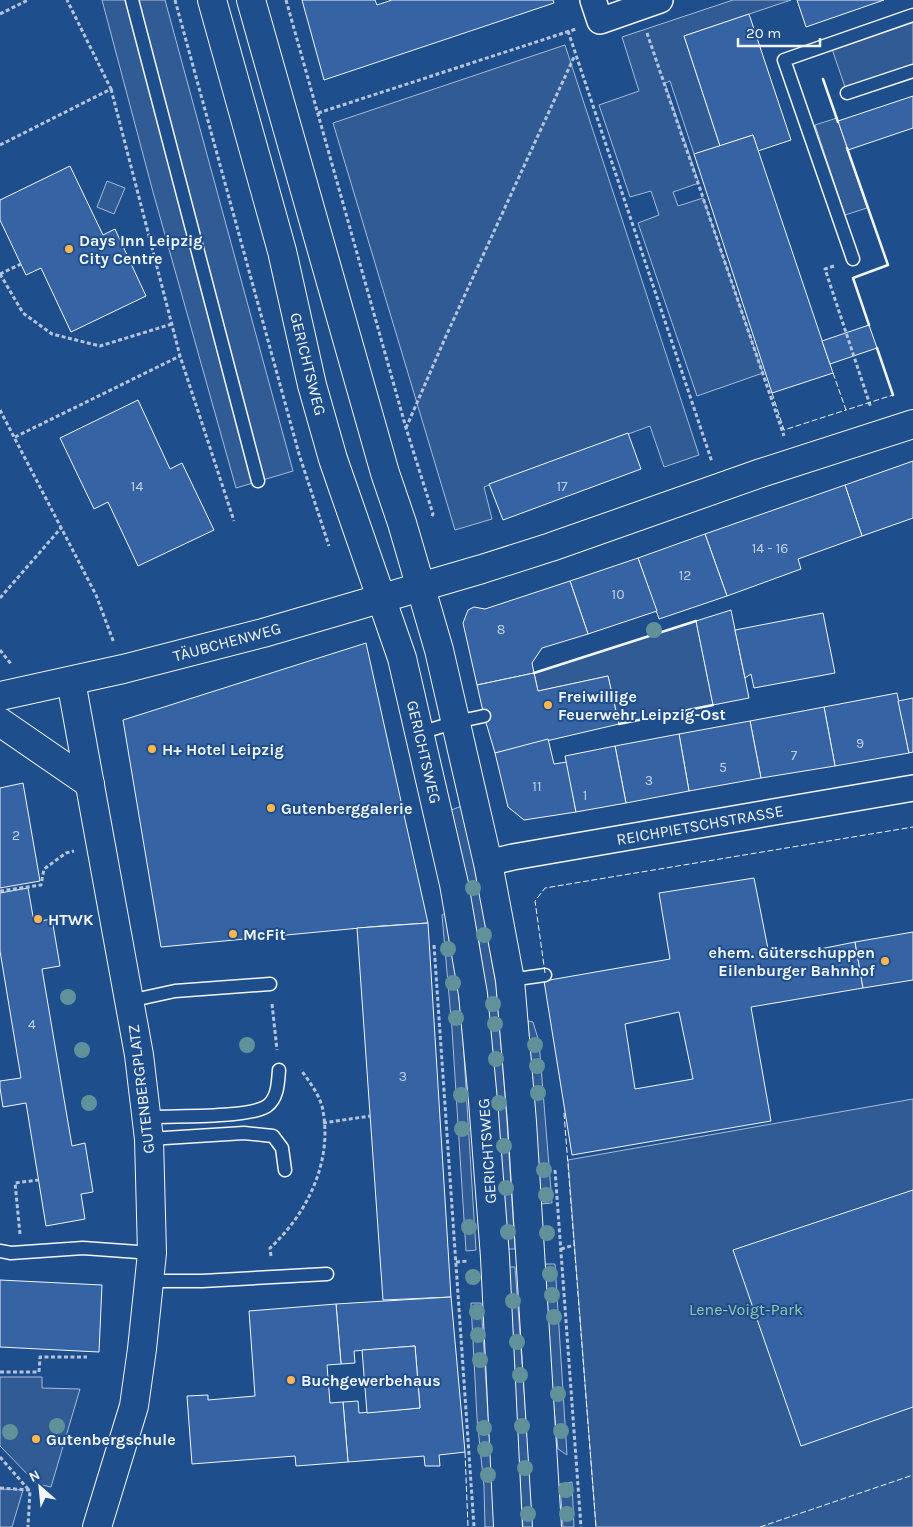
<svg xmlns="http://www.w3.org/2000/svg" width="913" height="1527" font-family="Karla,sans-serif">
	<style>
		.built { fill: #305b95; stroke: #a8bbd7 }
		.building { fill: #3563a3; stroke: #f2f6ff; fill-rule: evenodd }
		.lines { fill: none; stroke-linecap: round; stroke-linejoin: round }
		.service-casing { stroke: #f2f6ff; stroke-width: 15 }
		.minor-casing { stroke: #f2f6ff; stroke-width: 28 }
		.tertiary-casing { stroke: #f2f6ff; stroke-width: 30 }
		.primary-casing { stroke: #f2f6ff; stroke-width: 30 }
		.path { stroke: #b3c4dc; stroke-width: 3; stroke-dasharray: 4 2.5; stroke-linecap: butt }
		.service { stroke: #1f4e8c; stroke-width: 12 }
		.minor { stroke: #1f4e8c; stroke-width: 25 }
		.tertiary { stroke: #1f4e8c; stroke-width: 28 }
		.primary { stroke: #1f4e8c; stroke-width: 28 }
		.fence { stroke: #f2f6ff; stroke-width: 1; stroke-dasharray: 6 2.5; stroke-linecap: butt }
		.wall { stroke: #f2f6ff; stroke-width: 2.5 }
		.tree { fill: #61919a }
		.poi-dot { fill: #ffb74d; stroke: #1f4e8c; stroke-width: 2 }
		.labels { text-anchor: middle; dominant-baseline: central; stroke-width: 4; stroke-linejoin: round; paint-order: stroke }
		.number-label { font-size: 14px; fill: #c3d1e8 }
		.poi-label { font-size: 16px; font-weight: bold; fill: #f2f6ff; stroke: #1f4e8c; text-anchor: start }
		.street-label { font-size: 16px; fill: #f2f6ff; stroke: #1f4e8c }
		.park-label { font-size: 16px; fill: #97c8a6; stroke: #1f4e8c }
	</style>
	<rect width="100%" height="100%" fill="#1f4e8c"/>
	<g class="built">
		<path d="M 102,0 L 165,0 L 293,471 L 236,488 L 153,192 Z"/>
		<path d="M 733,0 L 791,0 L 684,36 L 720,146 L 694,154 L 670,81 L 665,83 L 699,183 L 673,192 L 678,206 L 703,198 L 763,373 L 697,396 L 638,223 L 659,215 L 651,191 L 630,197 L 599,105 L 639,91 L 622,37 Z"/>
		<path d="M 913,15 L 913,71 L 847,93 L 830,43 Z"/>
		<path d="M 565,45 L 699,455 L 664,467 L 650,426 L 484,487 L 492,519 L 455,530 L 333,123 Z"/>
		<path d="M 837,118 L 867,208 L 845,215 L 815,125 Z"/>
		<path d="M 107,181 L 125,188 L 114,214 L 97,207 Z"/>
		<path d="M 696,621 L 713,705 L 619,724 L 608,676 L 538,691 L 534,673 Z"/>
		<path d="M 462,806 L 475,865 L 496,984 L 506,1108 L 515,1249 L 505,1249 L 485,984 L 479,942 L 451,810 Z"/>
		<path d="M 445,913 L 456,970 L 462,1024 L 476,1250 L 466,1251 L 452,1029 L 442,915 Z"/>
		<path d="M 528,1021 L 533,1022 L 539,1042 L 552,1203 L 541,1204 Z"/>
		<path d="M 913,1099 L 913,1527 L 596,1527 L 568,1160 Z"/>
		<path d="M 545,1264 L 555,1264 L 567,1455 L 558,1449 L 550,1368 Z"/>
		<path d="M 505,1267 L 515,1267 L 534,1527 L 523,1527 Z"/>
		<path d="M 471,1303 L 481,1303 L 495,1527 L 485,1527 L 484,1487 L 477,1418 Z"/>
		<path d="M 0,1377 L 42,1377 L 42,1388 L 80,1389 L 51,1487 L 37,1484 L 0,1446 Z"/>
		<path d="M 572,1482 L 574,1527 L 563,1527 L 560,1484 Z"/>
		<path d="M 0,1489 L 23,1490 L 12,1527 L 0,1527 Z"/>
	</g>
	<g class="building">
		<path d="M 302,0 L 375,0 L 377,5 L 392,0 L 553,0 L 554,3 L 324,80 Z"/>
		<path d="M 797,0 L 884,0 L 806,27 Z"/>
		<path d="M 749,14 L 791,140 L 758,151 L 753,135 L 720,146 L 684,36 Z"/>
		<path d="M 913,96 L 913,128 L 848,150 L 838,121 Z"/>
		<path d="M 753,135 L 833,373 L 772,393 L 694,154 Z"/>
		<path d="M 70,166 L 103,235 L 115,229 L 146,296 L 71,332 L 41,268 L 26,275 L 0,220 L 0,200 Z"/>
		<path d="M 869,325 L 877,348 L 830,364 L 822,341 Z"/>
		<path d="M 138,400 L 170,469 L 182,463 L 214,530 L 138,566 L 108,502 L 94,509 L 60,438 Z"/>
		<path d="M 628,433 L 641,469 L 503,520 L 489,484 Z"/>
		<path d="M 913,461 L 913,518 L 862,536 L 845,485 Z"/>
		<path d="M 845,485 L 862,536 L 798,559 L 801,569 L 727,596 L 705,534 Z"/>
		<path d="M 705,534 L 727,596 L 659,619 L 638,558 Z"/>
		<path d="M 638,558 L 657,611 L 588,634 L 570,581 Z"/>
		<path d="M 570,581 L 588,634 L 542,648 L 532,663 L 534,673 L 477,685 L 463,623 L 468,610 L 474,607 L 485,609 Z"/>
		<path d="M 731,610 L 749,698 L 713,705 L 696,621 Z"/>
		<path d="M 823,613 L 835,673 L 754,688 L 751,674 L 745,678 L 735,630 Z"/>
		<path d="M 366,643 L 428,923 L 381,926 L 161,947 L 123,720 Z"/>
		<path d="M 534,673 L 538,691 L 608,676 L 619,724 L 495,753 L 484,716 L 477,685 Z"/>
		<path d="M 897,693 L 909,753 L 835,766 L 824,707 Z"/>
		<path d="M 913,698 L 913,752 L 909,753 L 898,701 Z"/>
		<path d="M 824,707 L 835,766 L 761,778 L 750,721 Z"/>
		<path d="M 750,721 L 761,778 L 689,791 L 679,734 Z"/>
		<path d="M 679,734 L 689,791 L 626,803 L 615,746 Z"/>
		<path d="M 548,739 L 554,764 L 567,762 L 576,812 L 524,820 L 508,807 L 495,753 Z"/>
		<path d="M 615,746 L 626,803 L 576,812 L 565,756 Z"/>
		<path d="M 23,783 L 40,881 L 0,888 L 0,788 Z"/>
		<path d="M 754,878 L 770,959 L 855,942 L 863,988 L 751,1007 L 771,1121 L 572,1155 L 544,981 L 670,959 L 659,893 ZM 679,1012 L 693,1079 L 635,1089 L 625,1024 Z"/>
		<path d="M 28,888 L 34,922 L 52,919 L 60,966 L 42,969 L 72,1146 L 85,1143 L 93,1192 L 81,1194 L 85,1219 L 46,1226 L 26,1103 L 3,1107 L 0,1088 L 0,1081 L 21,1078 L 0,951 L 0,893 Z"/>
		<path d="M 428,923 L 451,1297 L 383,1300 L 357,928 Z"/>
		<path d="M 913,932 L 913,980 L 863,988 L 855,942 Z"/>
		<path d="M 913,1190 L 913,1407 L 801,1446 L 733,1250 Z"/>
		<path d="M 0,1280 L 102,1285 L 99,1352 L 0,1347 Z"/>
		<path d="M 451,1297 L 465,1452 L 439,1455 L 440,1466 L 425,1466 L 424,1456 L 348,1462 L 343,1402 L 358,1401 L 359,1413 L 420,1408 L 415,1346 L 354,1351 L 355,1363 L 341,1364 L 336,1304 Z"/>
		<path d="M 336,1304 L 341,1364 L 327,1365 L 330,1403 L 343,1402 L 348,1462 L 296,1466 L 295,1456 L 192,1464 L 187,1396 L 208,1395 L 208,1400 L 255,1396 L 249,1311 Z"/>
		<path d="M 415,1346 L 420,1408 L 367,1413 L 362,1350 Z"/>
	</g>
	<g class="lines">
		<defs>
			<g id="service">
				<path d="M 132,0 L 258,481"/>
				<path d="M 847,93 L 913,71"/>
				<path d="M 853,259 L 784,60 L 913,15"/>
				<path d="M 420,733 L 456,722 L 484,716"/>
				<path d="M 510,980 L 545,975"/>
				<path d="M 129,1001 L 175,991 L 270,984"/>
				<path d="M 148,1117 C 173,1116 249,1118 267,1106 C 278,1098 278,1082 279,1070"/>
				<path d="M 149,1139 L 244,1133 L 273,1136 L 282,1148 L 285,1170"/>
				<path d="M 0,1251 L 11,1253 L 83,1248 L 152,1253"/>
				<path d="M 149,1281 L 202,1281 L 327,1274"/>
			</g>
			<g id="minor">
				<path d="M 593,0 L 600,21 L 660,0"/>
				<path d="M 488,863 L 513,857 L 913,788"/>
			</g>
			<g id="tertiary">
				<path d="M 71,681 L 139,1055 L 149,1139 L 152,1253 L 142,1349 L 134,1406 L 97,1527"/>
				<path d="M 0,696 L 123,669 L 263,633 L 482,569 L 551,547 L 761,473 L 913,424"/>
				<path d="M 0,722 L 90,784"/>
			</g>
			<g id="primary">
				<path d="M 212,0 L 282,251 L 312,385 L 333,459 L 402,658 L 454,884 L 473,994 L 483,1101 L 495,1257 L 508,1527"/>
				<path d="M 251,0 L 385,473 L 402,523 L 439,650 L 488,863 L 510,980 L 522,1122 L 547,1527"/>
			</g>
		</defs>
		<use href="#service" class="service-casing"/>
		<use href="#minor" class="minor-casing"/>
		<use href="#tertiary" class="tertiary-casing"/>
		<use href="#primary" class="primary-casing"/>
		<g class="path">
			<path d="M 175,0 L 299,454 L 329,546"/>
			<path d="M 286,0 L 406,428 L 433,514 L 431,518"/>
			<path d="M 0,14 L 28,0"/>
			<path d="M 568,31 L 712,462"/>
			<path d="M 647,33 L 784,436"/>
			<path d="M 111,89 L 180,356 L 234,521"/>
			<path d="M 318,113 L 576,29"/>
			<path d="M 0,145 L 111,89 L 67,0"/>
			<path d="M 834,266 L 825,269 L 871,408"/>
			<path d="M 0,274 L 23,313 L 52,334 L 100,346 L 172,324"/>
			<path d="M 0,274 L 21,264"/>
			<path d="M 0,410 L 96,595 L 114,643"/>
			<path d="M 406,428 L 446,336 L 575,55"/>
			<path d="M 15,437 L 180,356"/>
			<path d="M 0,598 L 61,528"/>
			<path d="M 0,650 L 11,664"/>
			<path d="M 0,891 L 41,885 L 44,869 L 66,853 L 74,851"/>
			<path d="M 434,945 L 474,1527"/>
			<path d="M 272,1004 L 277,1050"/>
			<path d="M 323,1123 L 370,1116"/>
			<path d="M 555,1170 L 581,1527"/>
			<path d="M 20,1234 L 15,1183 L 38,1180"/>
			<path d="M 561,1249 L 574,1245"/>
			<path d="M 271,1256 L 270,1248 C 308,1213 334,1159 322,1106 C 318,1093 309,1081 301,1070"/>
			<path d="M 456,1262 L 468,1261"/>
			<path d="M 0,1372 L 39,1372 L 40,1357 L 87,1357"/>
			<path d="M 0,1457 L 28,1489"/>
			<path d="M 0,1488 L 30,1490 L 28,1527"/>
		</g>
		<use href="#service" class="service"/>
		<use href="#minor" class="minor"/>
		<use href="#tertiary" class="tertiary"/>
		<use href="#primary" class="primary"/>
		<g class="fence">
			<path d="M 833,373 L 846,410 L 893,395"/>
			<path d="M 772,393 L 784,430 L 846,410"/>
			<path d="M 545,973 L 535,901 L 545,888 L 913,827"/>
			<path d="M 564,1113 L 596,1527"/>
			<path d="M 465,1452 L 468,1527"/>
			<path d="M 760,1527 L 913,1475"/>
		</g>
		<g class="wall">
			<path d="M 823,79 L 838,122"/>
			<path d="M 847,148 L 888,265 L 853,278 L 869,325"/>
			<path d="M 877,348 L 893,395"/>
			<path d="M 534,673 L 696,621"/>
			<path d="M 619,724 L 713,705"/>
		</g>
	</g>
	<g class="tree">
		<circle cx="654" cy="630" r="8"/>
		<circle cx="473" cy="888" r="8"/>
		<circle cx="484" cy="935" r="8"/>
		<circle cx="448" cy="949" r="8"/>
		<circle cx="453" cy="983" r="8"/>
		<circle cx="68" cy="997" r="8"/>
		<circle cx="493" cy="1004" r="8"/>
		<circle cx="456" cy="1018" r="8"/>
		<circle cx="495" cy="1024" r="8"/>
		<circle cx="247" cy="1045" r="8"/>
		<circle cx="535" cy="1045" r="8"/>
		<circle cx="82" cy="1050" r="8"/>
		<circle cx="496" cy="1059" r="8"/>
		<circle cx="537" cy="1066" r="8"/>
		<circle cx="538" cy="1093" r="8"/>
		<circle cx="461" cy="1095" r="8"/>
		<circle cx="89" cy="1103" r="8"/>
		<circle cx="499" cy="1103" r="8"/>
		<circle cx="462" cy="1129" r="8"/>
		<circle cx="504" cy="1146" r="8"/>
		<circle cx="544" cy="1170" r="8"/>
		<circle cx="506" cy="1188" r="8"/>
		<circle cx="546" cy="1195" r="8"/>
		<circle cx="469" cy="1227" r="8"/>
		<circle cx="508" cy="1232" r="8"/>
		<circle cx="547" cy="1233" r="8"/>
		<circle cx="550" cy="1274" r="8"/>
		<circle cx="473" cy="1277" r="8"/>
		<circle cx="552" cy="1295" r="8"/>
		<circle cx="513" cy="1301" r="8"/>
		<circle cx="477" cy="1312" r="8"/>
		<circle cx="554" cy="1317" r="8"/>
		<circle cx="478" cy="1335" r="8"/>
		<circle cx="517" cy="1342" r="8"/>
		<circle cx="480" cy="1360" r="8"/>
		<circle cx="520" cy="1375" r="8"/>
		<circle cx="558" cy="1394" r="8"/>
		<circle cx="57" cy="1426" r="8"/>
		<circle cx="522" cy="1426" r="8"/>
		<circle cx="484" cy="1428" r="8"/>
		<circle cx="561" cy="1431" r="8"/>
		<circle cx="10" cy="1432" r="8"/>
		<circle cx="485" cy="1449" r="8"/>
		<circle cx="525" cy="1468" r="8"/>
		<circle cx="488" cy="1475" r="8"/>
		<circle cx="566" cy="1490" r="8"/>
		<circle cx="528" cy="1514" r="8"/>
		<circle cx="567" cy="1514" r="8"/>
	</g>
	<g class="poi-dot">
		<circle cx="69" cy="249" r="5"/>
		<circle cx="548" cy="705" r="5"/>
		<circle cx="152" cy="749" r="5"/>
		<circle cx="271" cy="808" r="5"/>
		<circle cx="38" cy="919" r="5"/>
		<circle cx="233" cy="934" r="5"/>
		<circle cx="885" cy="961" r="5"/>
		<circle cx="291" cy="1380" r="5"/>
		<circle cx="36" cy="1439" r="5"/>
	</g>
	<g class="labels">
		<g class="number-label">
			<text x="137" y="486">14</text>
			<text x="562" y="486">17</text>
			<text x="770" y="548">14 - 16</text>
			<text x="685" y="575">12</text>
			<text x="618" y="594">10</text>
			<text x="501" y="629">8</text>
			<text x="860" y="743">9</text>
			<text x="794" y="755">7</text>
			<text x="723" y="767">5</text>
			<text x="649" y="780">3</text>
			<text x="537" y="786">11</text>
			<text x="585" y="795">1</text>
			<text x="16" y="835">2</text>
			<text x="32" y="1024">4</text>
			<text x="403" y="1076">3</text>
		</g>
		<g class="poi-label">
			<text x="79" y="240">Days Inn Leipzig<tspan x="79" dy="18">City Centre</tspan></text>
			<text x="558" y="696">Freiwillige<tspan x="558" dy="18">Feuerwehr Leipzig-Ost</tspan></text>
			<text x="162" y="749">H+ Hotel Leipzig</text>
			<text x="281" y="808">Gutenberggalerie</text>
			<text x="48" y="919">HTWK</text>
			<text x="243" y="934">McFit</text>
			<text x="875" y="952" text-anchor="end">ehem. Güterschuppen<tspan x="875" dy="18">Eilenburger Bahnhof</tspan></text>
			<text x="301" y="1380">Buchgewerbehaus</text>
			<text x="46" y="1439">Gutenbergschule</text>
		</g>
		<g class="street-label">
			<text transform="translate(308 364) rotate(76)">GERICHTSWEG</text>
			<text transform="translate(227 642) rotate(-15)">TÄUBCHENWEG</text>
			<text transform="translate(424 752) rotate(77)">GERICHTSWEG</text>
			<text transform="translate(700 825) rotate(-10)">REICHPIETSCHSTRASSE</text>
			<text transform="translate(141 1089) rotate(-97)">GUTENBERGPLATZ</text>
			<text transform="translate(487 1151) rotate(-94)">GERICHTSWEG</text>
		</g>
		<g class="park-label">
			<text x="746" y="1309">Lene-Voigt-Park</text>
		</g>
	</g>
	<g transform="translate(40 1487) rotate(333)" stroke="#1f4e8c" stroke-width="4" paint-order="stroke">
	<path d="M0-4L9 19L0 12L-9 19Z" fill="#f2f6ff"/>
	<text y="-8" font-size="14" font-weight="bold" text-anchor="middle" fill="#f2f6ff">N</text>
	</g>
	<path d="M738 38v8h82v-8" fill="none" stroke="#f2f6ff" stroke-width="2.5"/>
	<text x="746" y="38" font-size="15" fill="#f2f6ff" stroke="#1f4e8c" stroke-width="4" paint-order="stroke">20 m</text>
</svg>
